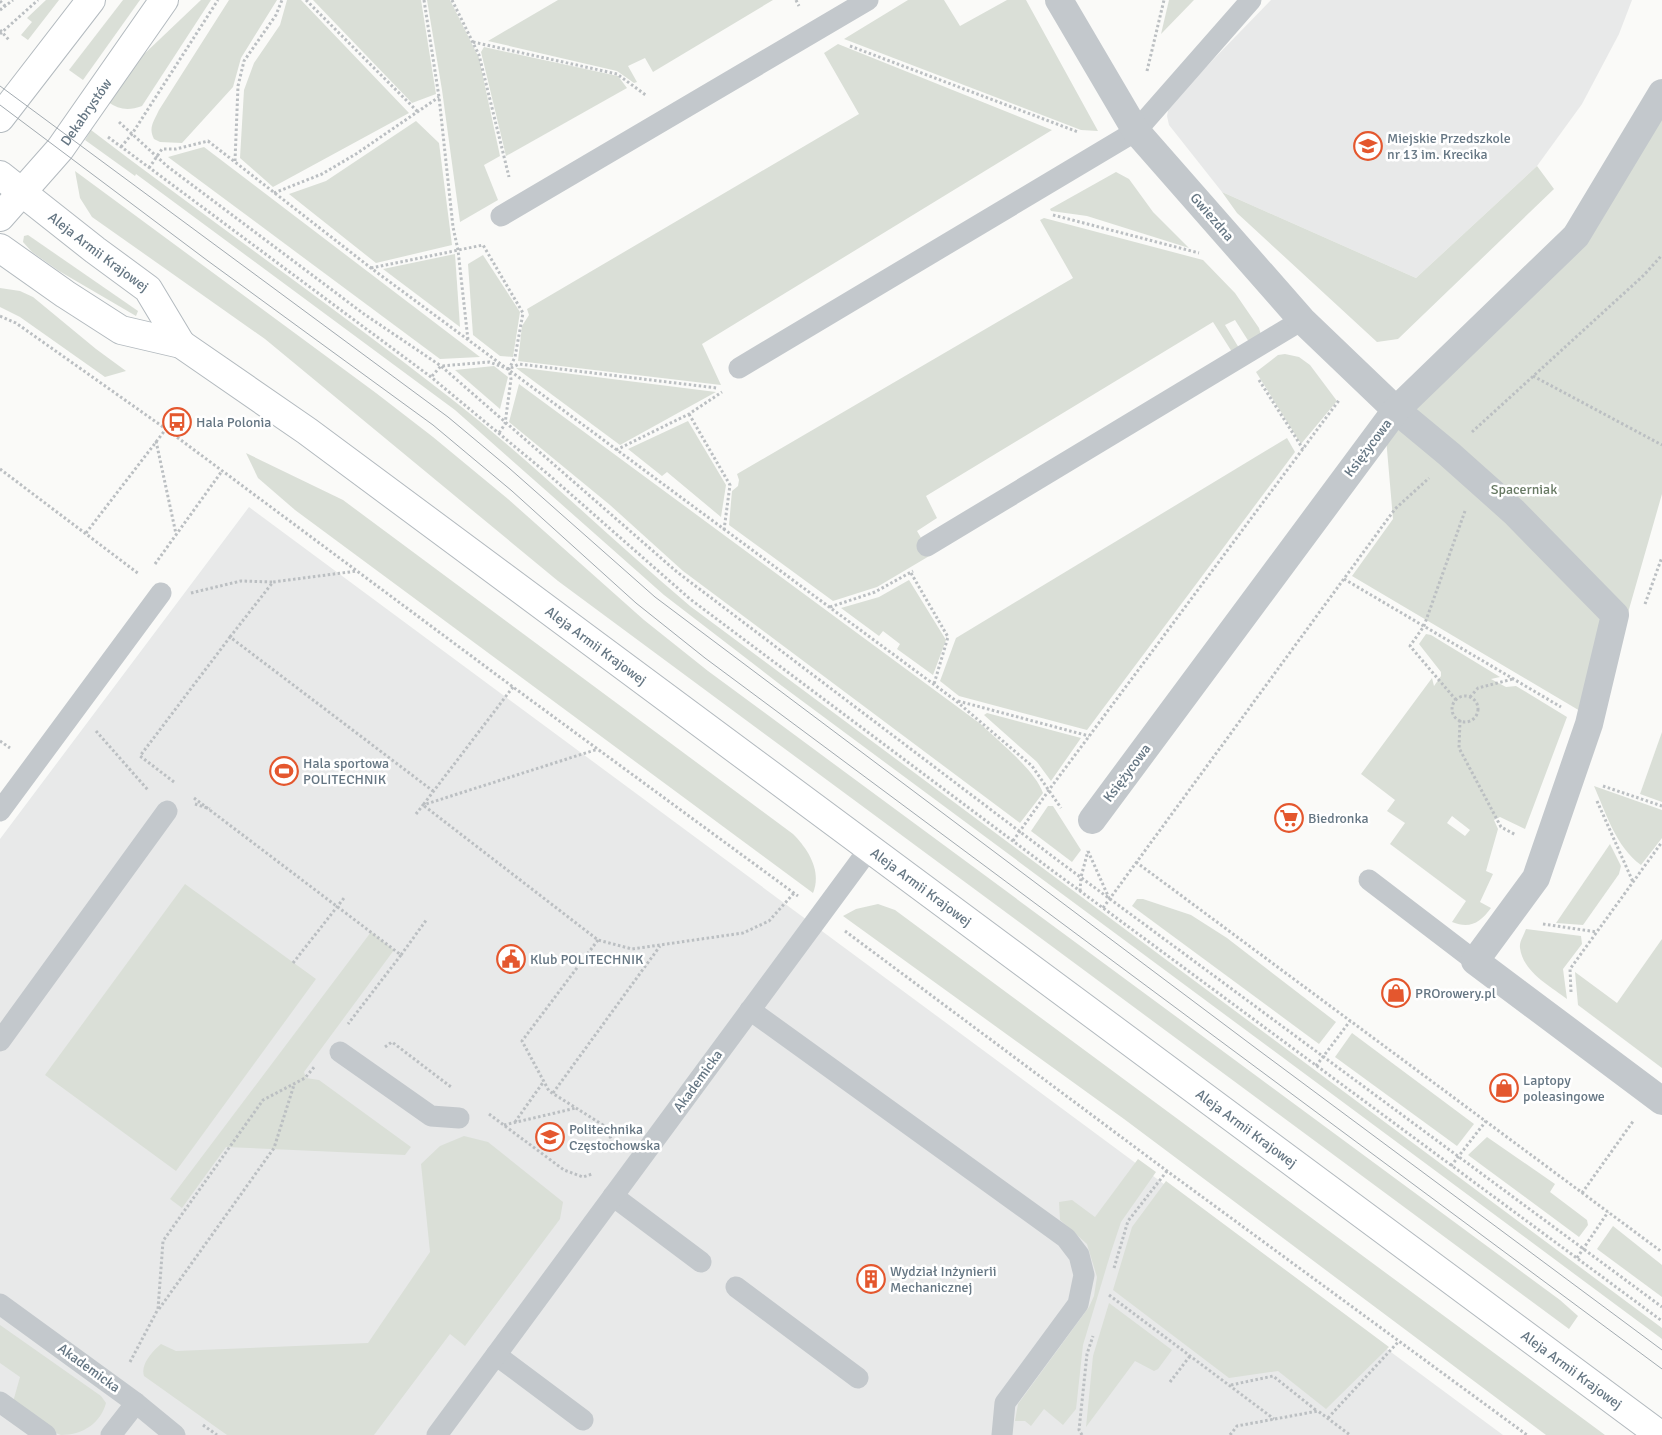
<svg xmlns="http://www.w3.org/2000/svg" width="1662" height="1435" font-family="Signika,sans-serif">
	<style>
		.built { fill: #e8e9e9 }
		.green { fill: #dadfd7; fill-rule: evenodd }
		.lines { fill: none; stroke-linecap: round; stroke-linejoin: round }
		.secondary-casing { stroke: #b3babf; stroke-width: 30 }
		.path { stroke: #bbbfc2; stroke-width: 3; stroke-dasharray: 2.5 2.5; stroke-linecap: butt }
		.lane { stroke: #c3c8cc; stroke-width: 21 }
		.street { stroke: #c3c8cc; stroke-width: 28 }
		.secondary { stroke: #fff; stroke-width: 28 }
		.tram { stroke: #a2aab0; stroke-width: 1 }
		.labels { text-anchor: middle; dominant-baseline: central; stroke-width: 5; stroke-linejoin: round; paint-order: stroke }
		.street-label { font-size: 14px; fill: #657683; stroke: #fff }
		.poi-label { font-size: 14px; fill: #657683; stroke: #fff; text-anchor: start }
		.park-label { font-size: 14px; fill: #687a64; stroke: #fff }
	</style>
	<rect width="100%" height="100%" fill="#fafaf8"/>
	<g class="built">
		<path d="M 1271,0 L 1632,0 L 1619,34 L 1582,104 L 1537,166 L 1416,278 L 1222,192 L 1169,125 L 1167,116 L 1169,105 Z"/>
		<path d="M 249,507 L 1503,1435 L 0,1435 L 0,839 Z"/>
	</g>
	<g class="green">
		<path d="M 46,0 L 59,0 L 28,40 L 21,35 L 32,22 L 27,18 Z"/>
		<path d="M 123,0 L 140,0 L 83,80 L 69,70 Z"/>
		<path d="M 201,0 L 211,0 L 142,106 C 129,111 119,110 108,102 L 140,58 Z"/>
		<path d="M 229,0 L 277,0 L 241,58 L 233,87 L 182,143 L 160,142 L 154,139 C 148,128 154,121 159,110 Z"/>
		<path d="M 287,0 L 301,0 L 409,113 L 273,187 L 240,158 L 244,90 L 254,63 L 280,25 Z"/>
		<path d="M 313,0 L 421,0 L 436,94 L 412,103 Z"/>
		<path d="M 427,0 L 450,0 L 479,58 L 500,156 L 484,165 L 498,200 L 460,222 L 442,90 Z"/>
		<path d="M 558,0 L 773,0 L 653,72 L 645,58 L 628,66 L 637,82 L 634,83 L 617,71 L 488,41 Z"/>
		<path d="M 908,0 L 944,0 L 960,26 L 1007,0 L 1026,0 L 1098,131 L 1081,130 L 844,39 Z"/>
		<path d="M 1169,0 L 1194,0 L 1161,34 Z"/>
		<path d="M 838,44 L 1052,130 L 702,344 L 721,385 L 518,361 L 522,326 L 529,315 L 527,309 L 859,114 L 824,53 Z"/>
		<path d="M 484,47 L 618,76 L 627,88 L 506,156 L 481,52 Z"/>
		<path d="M 1662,113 L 1662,494 L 1597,721 L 1352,576 L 1393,519 L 1386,438 Z"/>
		<path d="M 416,121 L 439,143 L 452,245 L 376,263 L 289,194 L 326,181 Z"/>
		<path d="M 91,130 C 209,220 331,305 449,397 C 533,462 608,537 690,606 L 1662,1328 L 1662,1339 L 782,686 L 664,595 L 455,410 L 136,174 L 135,176 L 85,140 Z"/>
		<path d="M 204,147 L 480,357 L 440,359 L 168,157 Z"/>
		<path d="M 1537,166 L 1554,189 L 1398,339 L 1377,342 L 1237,213 L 1222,192 L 1416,278 Z"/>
		<path d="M 75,171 L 376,393 L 433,437 L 508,499 L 644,620 L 708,671 L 1560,1300 L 1578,1316 L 1569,1329 L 558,581 L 265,339 L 92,217 L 80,198 Z"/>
		<path d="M 1116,172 L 1129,179 L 1153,212 L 1189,248 L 1087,216 L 1051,211 L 1050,209 Z"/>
		<path d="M 1044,218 L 1203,260 L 1235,293 L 1259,328 L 1261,335 L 1249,342 L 1235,320 L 1225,325 L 1239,348 L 1232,352 L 1213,322 L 926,496 L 937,518 L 917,531 L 931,555 L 877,587 L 833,601 L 729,525 L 732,491 L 738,486 L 739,480 L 737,474 L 1073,278 L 1040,220 Z"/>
		<path d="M 28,235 L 138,311 L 136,316 L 59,271 L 32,252 L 23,242 L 24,236 Z"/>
		<path d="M 455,254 L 460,327 L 383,269 Z"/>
		<path d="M 483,255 L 520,312 L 513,357 L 500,356 L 473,335 L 468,264 Z"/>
		<path d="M 0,288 L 20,291 L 33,297 L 96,349 L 126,371 L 105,377 L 20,317 L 0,307 Z"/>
		<path d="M 1285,354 L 1299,357 L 1310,365 L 1337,401 L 1301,444 L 1256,372 L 1278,355 Z"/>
		<path d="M 494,366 L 508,377 L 500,409 L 455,370 Z"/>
		<path d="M 516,368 L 524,368 L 716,392 L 620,445 Z"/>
		<path d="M 519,384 L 982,725 C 1000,743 1035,770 1043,793 L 1020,823 L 683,571 L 610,505 L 509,422 Z"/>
		<path d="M 688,421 L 726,485 L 721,517 L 667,472 L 662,476 L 628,449 Z"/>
		<path d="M 1287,438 L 1295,452 L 1087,730 L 959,696 L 940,681 L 956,638 Z"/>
		<path d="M 246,453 L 343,500 L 793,834 C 808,849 822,871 813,893 L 295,510 L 258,478 Z"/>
		<path d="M 909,580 L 946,640 L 933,675 L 897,649 L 900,644 L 883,631 L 879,636 L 841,608 L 879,597 Z"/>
		<path d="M 1426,634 L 1431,635 L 1500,677 L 1491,679 L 1506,687 L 1516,686 L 1567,717 L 1525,829 L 1500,817 L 1494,820 L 1498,829 L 1486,871 L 1493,874 L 1480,902 L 1491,908 C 1480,923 1470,929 1452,922 L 1466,901 L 1390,844 L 1405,823 L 1387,811 L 1395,800 L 1361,774 L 1432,678 L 1434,686 L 1441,676 L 1441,672 L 1419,644 ZM 1452,816 L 1470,830 L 1465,836 L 1447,823 Z"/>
		<path d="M 987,713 L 1081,738 L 1051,781 L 1037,762 L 984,715 Z"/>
		<path d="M 1662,732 L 1662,802 L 1640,794 Z"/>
		<path d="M 1594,786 L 1662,810 L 1662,838 L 1641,865 C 1616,847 1606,813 1594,786 Z"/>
		<path d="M 1048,806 L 1053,806 L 1081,850 L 1072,862 L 1031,831 Z"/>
		<path d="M 1610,844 L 1621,866 L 1619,874 L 1583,925 L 1556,923 Z"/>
		<path d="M 185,884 L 316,979 L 176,1171 L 45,1075 Z"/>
		<path d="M 1137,899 L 1143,899 L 1191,915 L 1227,938 L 1336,1022 L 1319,1044 L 1132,906 Z"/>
		<path d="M 878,904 L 895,910 L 1605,1435 L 1546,1435 L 1124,1119 L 843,916 L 856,909 Z"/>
		<path d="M 1526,929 L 1581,936 L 1582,944 L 1563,969 L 1567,999 C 1550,986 1523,972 1520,948 C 1519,942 1524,935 1526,929 Z"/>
		<path d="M 371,932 L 394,950 L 304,1072 L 306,1078 L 319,1080 L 411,1147 L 405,1155 L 226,1147 L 182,1208 L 170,1199 Z"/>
		<path d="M 1662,939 L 1662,1068 L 1578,1005 L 1575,972 L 1617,1003 Z"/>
		<path d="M 1352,1033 L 1474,1124 L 1457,1146 L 1335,1057 Z"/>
		<path d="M 464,1136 L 488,1142 L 563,1202 L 560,1219 L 465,1346 L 450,1334 L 374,1435 L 227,1435 L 144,1376 C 140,1364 153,1351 161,1344 L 176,1351 L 368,1343 L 430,1252 L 421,1164 L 440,1146 Z"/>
		<path d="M 1487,1137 L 1555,1184 L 1550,1192 L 1587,1220 L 1588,1225 L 1579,1237 L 1468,1155 Z"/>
		<path d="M 1138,1159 L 1156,1172 L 1121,1222 L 1111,1252 L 1083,1345 L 1076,1409 L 1063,1425 L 1044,1409 L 1031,1426 L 1025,1421 L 1015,1421 L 1018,1404 L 1089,1307 L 1094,1296 L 1097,1277 L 1087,1244 L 1060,1220 L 1059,1202 L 1072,1200 L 1095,1217 Z"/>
		<path d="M 1166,1181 L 1389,1347 L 1326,1409 L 1278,1371 L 1229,1378 L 1113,1290 L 1132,1227 Z"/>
		<path d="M 1613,1226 L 1662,1265 L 1662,1297 L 1597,1249 Z"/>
		<path d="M 1109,1303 L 1172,1350 L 1158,1369 L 1154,1371 L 1135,1361 L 1086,1427 L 1093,1356 Z"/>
		<path d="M 0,1325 L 101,1396 L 106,1403 C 101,1422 84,1435 61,1435 C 46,1430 26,1411 13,1402 L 20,1377 L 0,1363 Z"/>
	</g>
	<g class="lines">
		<defs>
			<g id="secondary">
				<path d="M 0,118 L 91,0"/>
				<path id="s1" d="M 0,175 L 95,250 L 148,289 L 181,344"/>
				<path id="s2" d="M 0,217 L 60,149 L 164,0"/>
				<path id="s3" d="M 0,248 L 65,294 L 121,330 L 181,344 L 307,431 L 1660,1435"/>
			</g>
		</defs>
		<use href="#secondary" class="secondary-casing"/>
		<g class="path">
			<path d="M 306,0 L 418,112"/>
			<path d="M 424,0 L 439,97 L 453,227 L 458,250 L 468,340"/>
			<path d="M 452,0 L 479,55 L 509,177"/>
			<path d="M 796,0 L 799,6"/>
			<path d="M 0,1 L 5,6"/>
			<path d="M 0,10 L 13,0"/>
			<path d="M 0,30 L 9,40"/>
			<path d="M 0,34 L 38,0"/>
			<path d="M 473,42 L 617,74 L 647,96"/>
			<path d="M 850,46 L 1078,132"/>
			<path d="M 1147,71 L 1164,0"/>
			<path d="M 119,122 L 167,166 L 364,314 L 441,366 L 677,572 L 1060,862 L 1662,1307"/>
			<path d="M 108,137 L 431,377 L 549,475 L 690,599 L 1053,871 L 1662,1321"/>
			<path d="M 121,147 L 132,134 L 218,0"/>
			<path d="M 235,161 L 238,86 L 244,61 L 276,15 L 282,0"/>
			<path d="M 149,168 L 162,149 L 176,149 L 208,141 L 371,268 L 955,700 L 1032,766 L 1061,808"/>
			<path d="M 274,193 L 322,174 L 356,154 L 439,97"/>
			<path d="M 1053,215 L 1199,253"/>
			<path d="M 371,268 L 483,245 L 523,313 L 515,357 L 509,369 L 511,379 L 505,424 L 499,433"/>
			<path d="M 0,316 L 16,323 L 166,429 L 513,687 L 798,896"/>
			<path d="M 432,376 L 441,366 L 489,362 L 509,369 L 519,364 L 717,388"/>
			<path d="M 1533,376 L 1662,445"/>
			<path d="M 1259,380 L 1303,449"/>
			<path d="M 689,414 L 730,485 L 724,530"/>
			<path d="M 1472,432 L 1644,275 L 1662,255"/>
			<path d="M 156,441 L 176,534"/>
			<path d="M 616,450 L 689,414 L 722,392"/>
			<path d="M 0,469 L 139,574"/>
			<path d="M 86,533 L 166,429"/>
			<path d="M 155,564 L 222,471"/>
			<path d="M 911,573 L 948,637 L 934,684"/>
			<path d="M 1344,579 L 1561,707"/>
			<path d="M 191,593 L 241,581 L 273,582"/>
			<path d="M 1645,604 L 1662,557"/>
			<path d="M 830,607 L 875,592 L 913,571"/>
			<path d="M 230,637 L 273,582 L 357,571"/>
			<path d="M 513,687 L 423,805 L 598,940 L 632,949 L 743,933 L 769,921 L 794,893"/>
			<circle cx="1465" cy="709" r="13"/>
			<path d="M 1470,697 L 1478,688 L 1513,679"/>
			<path d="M 1456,700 L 1410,646 L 1424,626 L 1465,511"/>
			<path d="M 958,701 L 1089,736"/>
			<path d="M 1460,720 L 1459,748 L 1501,827 L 1516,835"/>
			<path d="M 96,731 L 148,790"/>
			<path d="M 0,741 L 10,748"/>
			<path d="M 174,782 L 140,756 L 230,637 L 433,791"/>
			<path d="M 1603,786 L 1662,806"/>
			<path d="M 194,798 L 401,955 L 348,1024"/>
			<path d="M 1597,801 L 1633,882"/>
			<path d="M 195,804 L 210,809"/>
			<path d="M 416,814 L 423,805 L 598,749"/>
			<path d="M 1013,841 L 1049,790 L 1340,399"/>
			<path d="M 1088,851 L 1109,898"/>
			<path d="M 1136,862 L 1662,1252"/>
			<path d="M 1080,891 L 1081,877 L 1088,851"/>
			<path d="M 1103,908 L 1395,509 L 1429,478"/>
			<path d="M 1543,924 L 1597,932"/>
			<path d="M 845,931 L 1167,1171 L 1527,1435"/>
			<path d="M 598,940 L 522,1041 L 549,1091 L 603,1125 L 612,1140 L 612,1147"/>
			<path d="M 401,955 L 427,919"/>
			<path d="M 293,963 L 344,898"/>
			<path d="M 1571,992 L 1570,969 L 1662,842"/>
			<path d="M 385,1047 L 392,1042 L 451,1087"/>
			<path d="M 1316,1066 L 1350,1021"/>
			<path d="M 553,1093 L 660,946"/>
			<path d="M 489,1114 L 564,1170 L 583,1177 L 592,1174"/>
			<path d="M 515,1122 L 544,1081"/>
			<path d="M 504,1125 L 576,1108"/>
			<path d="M 1451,1166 L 1486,1121"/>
			<path d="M 1582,1193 L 1634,1120"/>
			<path d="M 1577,1258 L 1608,1212"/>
			<path d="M 1114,1268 L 1128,1221 L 1167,1171"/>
			<path d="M 1109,1295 L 1274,1419"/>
			<path d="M 159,1309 L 274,1148 L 294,1085"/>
			<path d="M 130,1362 L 158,1309 L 163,1241 L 263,1100 L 305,1078 L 315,1066"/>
			<path d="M 1170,1382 L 1190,1356"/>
			<path d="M 1231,1385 L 1273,1376 L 1317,1411"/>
			<path d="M 1328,1418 L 1399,1341"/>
			<path d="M 203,1425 L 217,1435"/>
			<path d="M 1082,1435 L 1079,1430 L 1087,1354 L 1093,1336"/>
			<path d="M 1230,1435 L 1237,1426 L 1318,1411 L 1350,1435"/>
		</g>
		<g class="lane">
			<path d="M 501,216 L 868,0"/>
			<path d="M 739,368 L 1136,131 L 1251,0"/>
			<path d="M 927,546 L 1302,320"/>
			<path d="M 0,811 L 161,593"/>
			<path d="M 1369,880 L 1475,961"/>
			<path d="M 750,1010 L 1066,1238 L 1079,1255 L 1084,1275 L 1078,1304 L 1005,1403 L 1002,1435"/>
			<path d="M 0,1041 L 167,811"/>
			<path d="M 340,1052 L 431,1116 L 459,1118"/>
			<path d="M 613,1196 L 701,1262"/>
			<path d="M 736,1287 L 858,1378"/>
			<path d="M 0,1304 L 136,1403 L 175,1435"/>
			<path d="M 496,1355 L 583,1420"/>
			<path d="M 0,1402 L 46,1435"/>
			<path d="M 111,1435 L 136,1403"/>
			<path d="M 437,1435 L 869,849"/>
		</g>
		<g class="street">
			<path d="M 1059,0 L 1136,131 L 1302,320 L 1396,410 L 1449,454 L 1514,512 L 1615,615 L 1589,724 L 1536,878 L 1475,961 L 1662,1101"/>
			<path d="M 1092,820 L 1396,410 L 1576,236 L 1662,93"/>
		</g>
		<use href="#secondary" class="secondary"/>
		<g class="tram">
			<path d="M 0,86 L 448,417 L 509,468 L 655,597 L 1257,1049 L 1662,1350"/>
			<path d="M 0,105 L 208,261 L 433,425 L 512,491 L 636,603 L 705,658 L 1662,1369"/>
		</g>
	</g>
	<defs>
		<symbol id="school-ring" viewBox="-11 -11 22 22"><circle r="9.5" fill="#fff" stroke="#e4572e" stroke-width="1.5"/><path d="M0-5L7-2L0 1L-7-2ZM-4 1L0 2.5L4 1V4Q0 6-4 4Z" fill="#e4572e"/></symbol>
		<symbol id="bus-ring" viewBox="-11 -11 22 22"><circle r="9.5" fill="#fff" stroke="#e4572e" stroke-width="1.5"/><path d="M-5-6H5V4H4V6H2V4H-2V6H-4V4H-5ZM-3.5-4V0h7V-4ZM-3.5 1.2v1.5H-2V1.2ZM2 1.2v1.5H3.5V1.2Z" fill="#e4572e"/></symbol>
		<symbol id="stadium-ring" viewBox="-11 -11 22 22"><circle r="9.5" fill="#fff" stroke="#e4572e" stroke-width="1.5"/><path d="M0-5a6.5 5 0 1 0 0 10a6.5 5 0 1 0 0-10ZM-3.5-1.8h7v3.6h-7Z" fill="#e4572e"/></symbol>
		<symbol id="supermarket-ring" viewBox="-11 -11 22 22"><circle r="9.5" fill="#fff" stroke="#e4572e" stroke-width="1.5"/><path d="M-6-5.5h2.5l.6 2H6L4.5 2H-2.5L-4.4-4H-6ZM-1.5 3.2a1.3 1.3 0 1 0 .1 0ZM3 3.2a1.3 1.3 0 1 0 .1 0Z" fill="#e4572e"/></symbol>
		<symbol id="civic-ring" viewBox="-11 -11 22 22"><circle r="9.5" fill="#fff" stroke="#e4572e" stroke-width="1.5"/><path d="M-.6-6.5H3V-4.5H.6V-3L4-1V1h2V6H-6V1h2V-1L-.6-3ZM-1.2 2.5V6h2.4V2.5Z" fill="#e4572e"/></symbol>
		<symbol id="shop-ring" viewBox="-11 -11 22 22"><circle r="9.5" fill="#fff" stroke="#e4572e" stroke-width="1.5"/><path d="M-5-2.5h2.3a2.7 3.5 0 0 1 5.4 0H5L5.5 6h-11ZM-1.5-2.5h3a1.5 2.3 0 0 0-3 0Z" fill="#e4572e"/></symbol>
		<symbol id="university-ring" viewBox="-11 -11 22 22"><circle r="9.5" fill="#fff" stroke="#e4572e" stroke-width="1.5"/><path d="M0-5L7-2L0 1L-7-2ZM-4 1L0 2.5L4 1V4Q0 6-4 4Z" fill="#e4572e"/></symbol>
		<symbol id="building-ring" viewBox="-11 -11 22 22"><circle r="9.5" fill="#fff" stroke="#e4572e" stroke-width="1.5"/><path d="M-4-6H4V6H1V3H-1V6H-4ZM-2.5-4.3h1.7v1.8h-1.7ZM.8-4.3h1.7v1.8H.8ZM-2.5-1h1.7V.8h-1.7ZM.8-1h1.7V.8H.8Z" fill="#e4572e"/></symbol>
	</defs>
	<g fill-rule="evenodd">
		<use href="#school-ring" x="1352" y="130" width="32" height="32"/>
		<use href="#bus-ring" x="161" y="406" width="32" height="32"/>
		<use href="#stadium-ring" x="268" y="755" width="32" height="32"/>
		<use href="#supermarket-ring" x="1273" y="802" width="32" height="32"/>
		<use href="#civic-ring" x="495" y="943" width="32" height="32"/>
		<use href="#shop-ring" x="1380" y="977" width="32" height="32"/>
		<use href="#shop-ring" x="1488" y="1072" width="32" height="32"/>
		<use href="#university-ring" x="534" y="1121" width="32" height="32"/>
		<use href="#building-ring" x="855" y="1263" width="32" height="32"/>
	</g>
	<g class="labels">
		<g class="street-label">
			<text stroke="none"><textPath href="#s2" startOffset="136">Dekabrystów</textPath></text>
			<text transform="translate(1212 217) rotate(49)">Gwiezdna</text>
			<text stroke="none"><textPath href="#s1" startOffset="125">Aleja Armii Krajowej</textPath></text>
			<text transform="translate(1368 448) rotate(-53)">Księżycowa</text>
			<text stroke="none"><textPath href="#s3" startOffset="721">Aleja Armii Krajowej</textPath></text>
			<text transform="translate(1127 773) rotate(-53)">Księżycowa</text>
			<text stroke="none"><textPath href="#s3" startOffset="1126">Aleja Armii Krajowej</textPath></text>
			<text transform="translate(698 1081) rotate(-54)">Akademicka</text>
			<text stroke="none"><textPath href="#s3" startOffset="1531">Aleja Armii Krajowej</textPath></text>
			<text transform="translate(89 1368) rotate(36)">Akademicka</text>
			<text stroke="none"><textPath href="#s3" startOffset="1936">Aleja Armii Krajowej</textPath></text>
		</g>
		<g class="poi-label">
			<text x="1387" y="138">Miejskie Przedszkole<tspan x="1387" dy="16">nr 13 im. Krecika</tspan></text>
			<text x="196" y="422">Hala Polonia</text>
			<text x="303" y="763">Hala sportowa<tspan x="303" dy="16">POLITECHNIK</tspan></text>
			<text x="1308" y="818">Biedronka</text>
			<text x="530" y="959">Klub POLITECHNIK</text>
			<text x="1415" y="993">PROrowery.pl</text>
			<text x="1523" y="1080">Laptopy<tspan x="1523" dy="16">poleasingowe</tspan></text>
			<text x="569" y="1129">Politechnika<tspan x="569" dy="16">Częstochowska</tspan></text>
			<text x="890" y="1271">Wydział Inżynierii<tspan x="890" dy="16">Mechanicznej</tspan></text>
		</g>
		<g class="park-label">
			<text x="1524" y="489">Spacerniak</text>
		</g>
	</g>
</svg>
